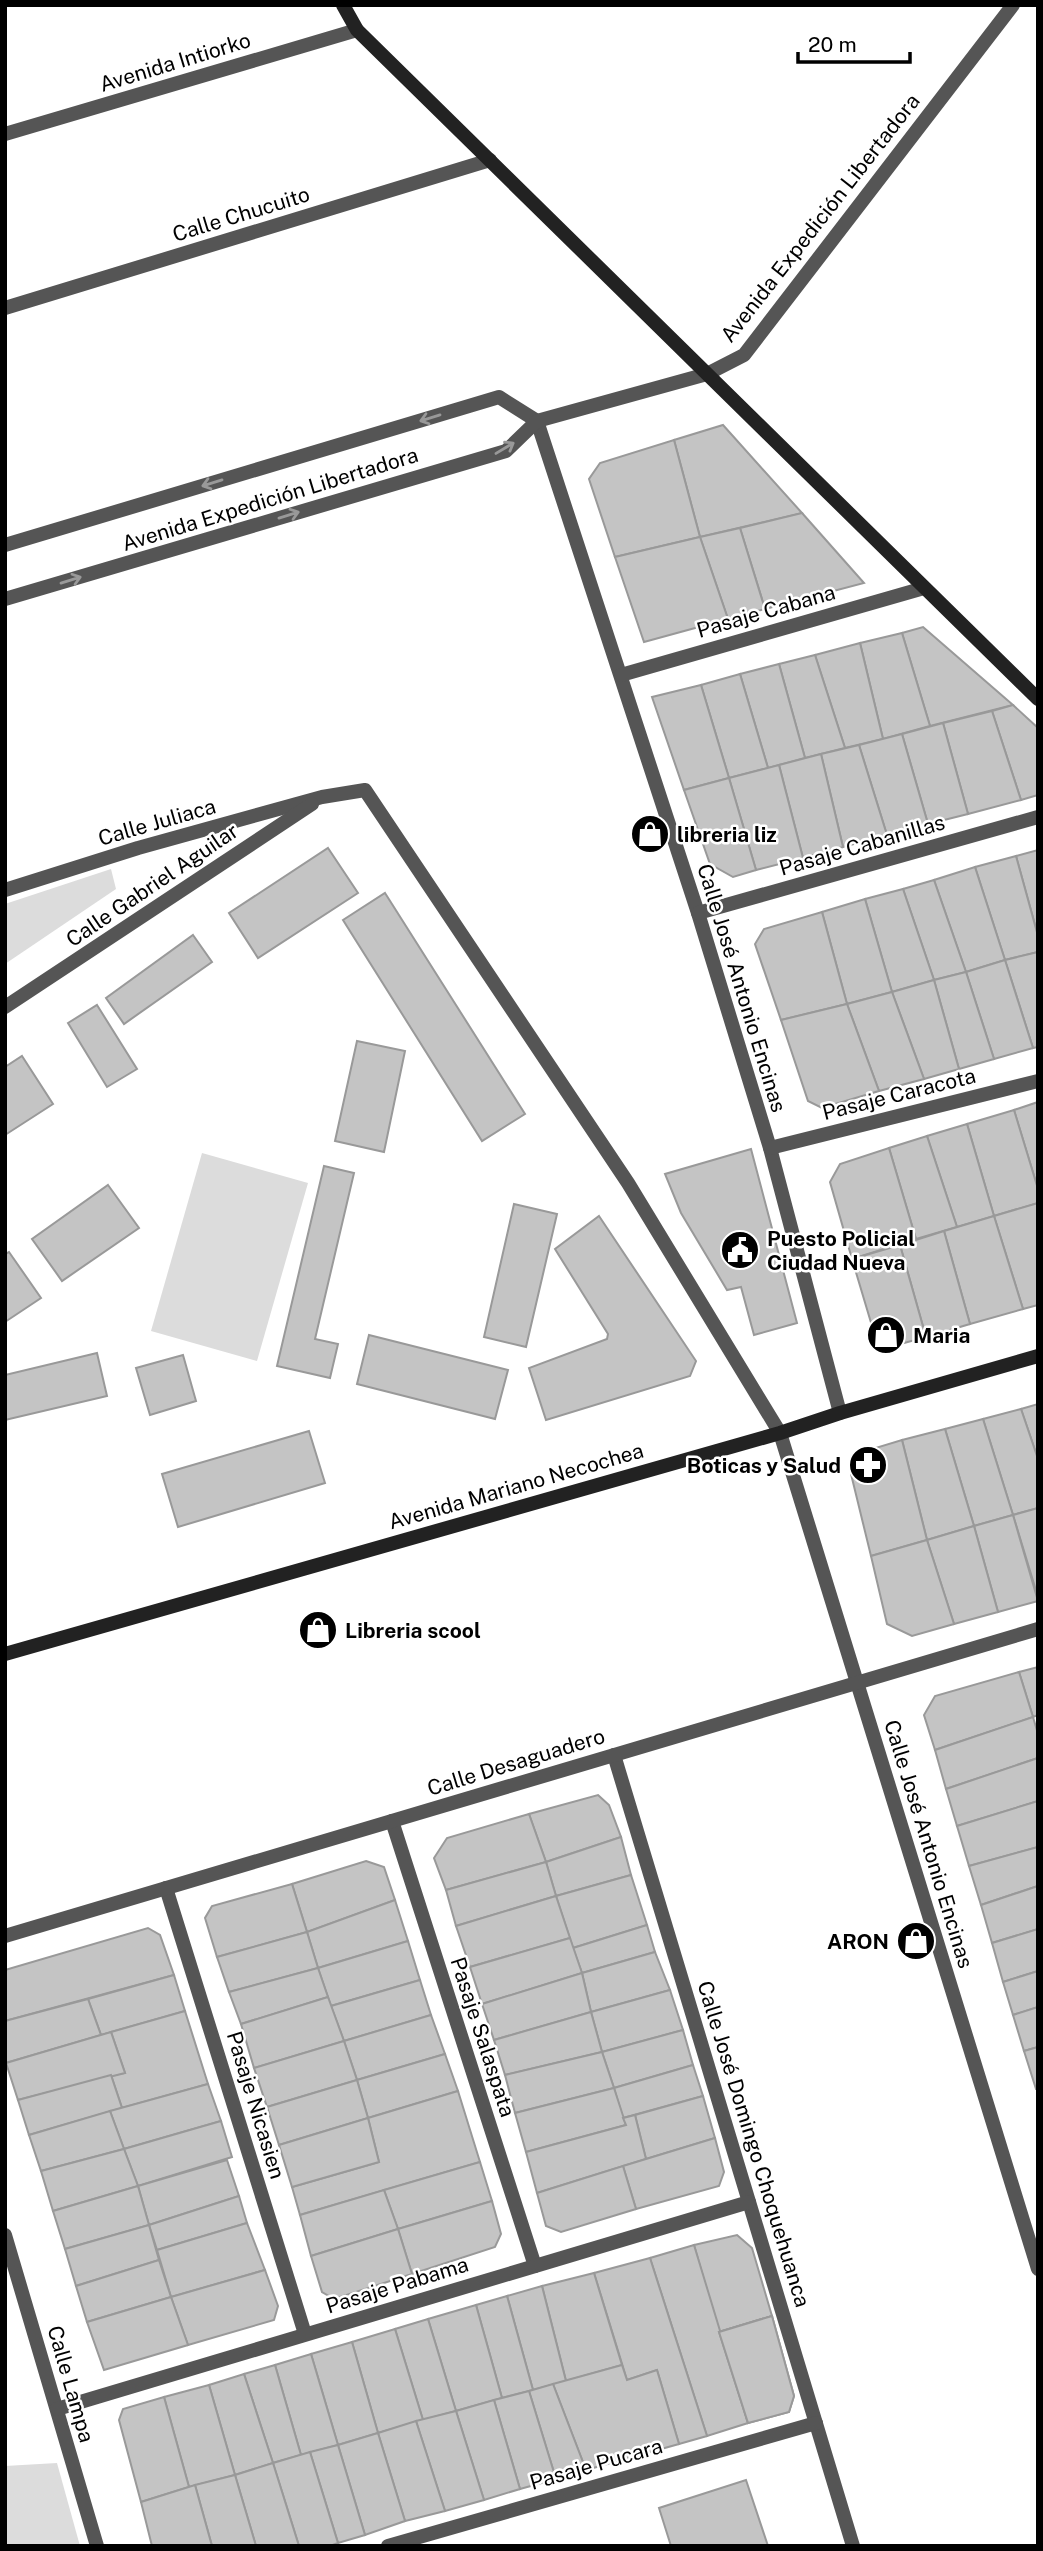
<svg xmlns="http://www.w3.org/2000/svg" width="1043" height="2551" font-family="'Public Sans',sans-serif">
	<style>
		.green { fill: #dcdcdc }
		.building { fill: #c4c4c4; stroke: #999; stroke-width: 2 }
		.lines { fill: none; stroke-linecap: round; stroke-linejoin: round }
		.street { stroke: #555; stroke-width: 14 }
		.secondary { stroke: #222; stroke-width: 14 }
		.oneway { stroke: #999 }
		.labels { text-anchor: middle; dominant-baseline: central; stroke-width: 5; stroke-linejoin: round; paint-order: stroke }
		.street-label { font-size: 21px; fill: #000; stroke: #fff }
		.poi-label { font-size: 21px; font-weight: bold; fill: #000; stroke: #fff; text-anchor: start }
	</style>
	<rect width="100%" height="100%" fill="#fff"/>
	<g class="green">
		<path d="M 111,869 L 116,889 L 5,964 L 5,904 Z"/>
		<path d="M 202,1153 L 308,1183 L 257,1361 L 151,1331 Z"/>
		<path d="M 57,2463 L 80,2546 L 5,2546 L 5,2466 Z"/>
	</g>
	<g class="building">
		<path d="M 723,425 L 802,513 L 700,537 L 674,440 Z"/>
		<path d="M 674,440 L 700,537 L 615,557 L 589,479 L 600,463 Z"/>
		<path d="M 802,513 L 864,583 L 765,609 L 740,528 Z"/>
		<path d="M 740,528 L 765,609 L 728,619 L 700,537 Z"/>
		<path d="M 700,537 L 728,619 L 644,642 L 615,557 Z"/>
		<path d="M 923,627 L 1013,705 L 930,726 L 902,633 Z"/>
		<path d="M 902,633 L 930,726 L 883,739 L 860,643 Z"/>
		<path d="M 860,643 L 883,739 L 845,748 L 815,655 Z"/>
		<path d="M 815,655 L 845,748 L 805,758 L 779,664 Z"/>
		<path d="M 779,664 L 805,758 L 768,768 L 740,674 Z"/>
		<path d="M 740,674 L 768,768 L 729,778 L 701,685 Z"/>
		<path d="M 701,685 L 729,778 L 684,790 L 652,697 Z"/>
		<path d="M 1013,705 L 1038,728 L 1038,795 L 1021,800 L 992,711 Z"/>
		<path d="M 992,711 L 1021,800 L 968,814 L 943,723 Z"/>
		<path d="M 943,723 L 968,814 L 928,824 L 902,734 Z"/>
		<path d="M 902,734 L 928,824 L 887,835 L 859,745 Z"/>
		<path d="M 859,745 L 887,835 L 843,847 L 821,754 Z"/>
		<path d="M 821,754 L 843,847 L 803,858 L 779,765 Z"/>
		<path d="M 779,765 L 803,858 L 756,870 L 729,778 Z"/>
		<path d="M 729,778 L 756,870 L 733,877 L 710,864 L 684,790 Z"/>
		<path d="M 328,848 L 358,893 L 258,958 L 229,913 Z"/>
		<path d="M 1038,850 L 1038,936 L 1016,856 Z"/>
		<path d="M 1016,856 L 1038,936 L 1038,952 L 1005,960 L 975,867 Z"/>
		<path d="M 975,867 L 1005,960 L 966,972 L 934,880 Z"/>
		<path d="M 934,880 L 966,972 L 934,980 L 903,889 Z"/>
		<path d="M 903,889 L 934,980 L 892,992 L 865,899 Z"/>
		<path d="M 385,893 L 525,1114 L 482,1141 L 343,920 Z"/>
		<path d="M 865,899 L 892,992 L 847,1004 L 822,912 Z"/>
		<path d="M 822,912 L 847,1004 L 781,1020 L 755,944 L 764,929 Z"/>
		<path d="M 193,935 L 212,962 L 124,1024 L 106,998 Z"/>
		<path d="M 1038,952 L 1038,1047 L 1033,1048 L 1005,960 Z"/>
		<path d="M 1005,960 L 1033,1048 L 994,1059 L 966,972 Z"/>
		<path d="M 966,972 L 994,1059 L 959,1069 L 934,980 Z"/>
		<path d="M 934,980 L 959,1069 L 924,1079 L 892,992 Z"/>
		<path d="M 892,992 L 924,1079 L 879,1091 L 847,1004 Z"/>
		<path d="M 847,1004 L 879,1091 L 822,1108 L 808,1101 L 781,1020 Z"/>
		<path d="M 97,1005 L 137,1069 L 107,1087 L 68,1023 Z"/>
		<path d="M 357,1041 L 405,1051 L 384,1152 L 335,1141 Z"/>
		<path d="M 22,1056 L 53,1104 L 5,1135 L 5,1067 Z"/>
		<path d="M 1038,1102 L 1038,1189 L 1014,1110 Z"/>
		<path d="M 1014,1110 L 1038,1189 L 1038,1203 L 994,1216 L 967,1124 Z"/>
		<path d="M 967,1124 L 994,1216 L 957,1227 L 927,1136 Z"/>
		<path d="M 927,1136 L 957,1227 L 916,1239 L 889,1148 Z"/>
		<path d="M 889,1148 L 916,1239 L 852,1259 L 830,1182 L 840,1164 Z"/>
		<path d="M 751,1149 L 797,1323 L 754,1335 L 741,1287 L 727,1290 L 681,1213 L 665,1174 Z"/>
		<path d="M 324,1166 L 354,1173 L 315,1339 L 338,1344 L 330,1378 L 277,1366 Z"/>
		<path d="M 108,1185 L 139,1228 L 62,1281 L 32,1239 Z"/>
		<path d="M 1038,1203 L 1038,1305 L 1023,1309 L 994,1216 Z"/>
		<path d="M 514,1204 L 557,1214 L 526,1347 L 484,1337 Z"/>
		<path d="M 599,1216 L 696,1361 L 690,1376 L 546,1420 L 529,1368 L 607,1339 L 608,1334 L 555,1249 Z"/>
		<path d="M 994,1216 L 1023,1309 L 970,1324 L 944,1231 Z"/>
		<path d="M 944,1231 L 970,1324 L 926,1337 L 900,1245 Z"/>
		<path d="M 900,1245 L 926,1337 L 897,1345 L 875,1336 L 852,1259 Z"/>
		<path d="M 9,1252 L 41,1298 L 5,1322 L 5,1254 Z"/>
		<path d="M 369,1335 L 508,1370 L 495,1419 L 357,1384 Z"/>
		<path d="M 97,1353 L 107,1396 L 5,1420 L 5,1375 Z"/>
		<path d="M 183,1355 L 196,1401 L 150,1415 L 136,1368 Z"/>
		<path d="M 1038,1404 L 1038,1459 L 1021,1409 Z"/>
		<path d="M 1021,1409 L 1038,1459 L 1038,1508 L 1013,1515 L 983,1419 Z"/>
		<path d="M 983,1419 L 1013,1515 L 974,1526 L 945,1429 Z"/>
		<path d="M 945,1429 L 974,1526 L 927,1540 L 902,1440 Z"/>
		<path d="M 309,1431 L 325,1483 L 178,1527 L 162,1474 Z"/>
		<path d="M 902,1440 L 927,1540 L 871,1556 L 851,1474 L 872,1449 Z"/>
		<path d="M 1038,1508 L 1038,1597 L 1013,1515 Z"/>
		<path d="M 1013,1515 L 1038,1601 L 998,1612 L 974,1526 Z"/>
		<path d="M 974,1526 L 998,1612 L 954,1624 L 927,1540 Z"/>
		<path d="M 927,1540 L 954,1624 L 912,1636 L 887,1624 L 871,1556 Z"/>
		<path d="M 1038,1667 L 1038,1715 L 1033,1717 L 1019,1672 Z"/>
		<path d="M 1019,1672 L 1033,1717 L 935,1750 L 924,1715 L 935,1696 Z"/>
		<path d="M 1033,1717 L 1038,1734 L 1038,1758 L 946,1789 L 935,1750 Z"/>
		<path d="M 1038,1758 L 1038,1801 L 957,1826 L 946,1789 Z"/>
		<path d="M 598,1795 L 609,1805 L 621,1837 L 546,1862 L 529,1814 Z"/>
		<path d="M 1038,1801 L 1038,1847 L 969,1866 L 957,1826 Z"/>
		<path d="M 529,1814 L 546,1862 L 446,1890 L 434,1858 L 447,1838 Z"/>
		<path d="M 621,1837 L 631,1875 L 556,1896 L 546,1862 Z"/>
		<path d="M 1038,1847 L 1038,1886 L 981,1905 L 969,1866 Z"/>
		<path d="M 366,1861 L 384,1867 L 395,1900 L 307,1932 L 292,1884 Z"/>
		<path d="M 546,1862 L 556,1896 L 456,1926 L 446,1890 Z"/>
		<path d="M 631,1875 L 647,1925 L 573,1948 L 556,1896 Z"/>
		<path d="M 292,1884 L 307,1932 L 217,1957 L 205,1918 L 212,1906 Z"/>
		<path d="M 1038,1886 L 1038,1929 L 992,1943 L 981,1905 Z"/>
		<path d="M 556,1896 L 570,1938 L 470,1967 L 456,1926 Z"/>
		<path d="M 395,1900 L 408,1941 L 318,1968 L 307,1932 Z"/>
		<path d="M 647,1925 L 655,1952 L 582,1973 L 573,1948 Z"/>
		<path d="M 148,1928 L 160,1935 L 174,1975 L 5,2021 L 5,1970 Z"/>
		<path d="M 1038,1929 L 1038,1971 L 1003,1982 L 992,1943 Z"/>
		<path d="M 307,1932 L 318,1968 L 229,1992 L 217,1957 Z"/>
		<path d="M 570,1938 L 582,1973 L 482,2004 L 470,1967 Z"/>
		<path d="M 408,1941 L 420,1980 L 331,2006 L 318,1968 Z"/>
		<path d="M 655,1952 L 670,1990 L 591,2012 L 582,1973 Z"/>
		<path d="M 318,1968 L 328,1997 L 241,2024 L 229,1992 Z"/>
		<path d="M 1038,1971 L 1038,2007 L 1013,2015 L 1003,1982 Z"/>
		<path d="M 582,1973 L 591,2012 L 494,2040 L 482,2004 Z"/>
		<path d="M 174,1975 L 185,2011 L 101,2035 L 88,1999 Z"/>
		<path d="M 420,1980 L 431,2015 L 344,2041 L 331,2006 Z"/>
		<path d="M 670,1990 L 683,2030 L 602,2052 L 591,2012 Z"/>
		<path d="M 328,1997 L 344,2041 L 254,2068 L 241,2024 Z"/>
		<path d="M 88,1999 L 101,2035 L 6,2063 L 5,2021 Z"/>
		<path d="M 1038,2007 L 1038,2047 L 1024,2051 L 1013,2015 Z"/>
		<path d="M 185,2011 L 208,2084 L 122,2108 L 111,2075 L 125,2073 L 111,2032 Z"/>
		<path d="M 591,2012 L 602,2052 L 505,2075 L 494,2040 Z"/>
		<path d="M 431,2015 L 445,2054 L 357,2080 L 344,2041 Z"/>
		<path d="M 683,2030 L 693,2065 L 614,2088 L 602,2052 Z"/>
		<path d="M 111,2032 L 125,2073 L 18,2100 L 6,2063 Z"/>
		<path d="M 344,2041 L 357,2080 L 267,2107 L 254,2068 Z"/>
		<path d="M 1038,2047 L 1038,2089 L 1036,2089 L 1024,2051 Z"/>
		<path d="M 602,2052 L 614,2088 L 515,2113 L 505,2075 Z"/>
		<path d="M 445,2054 L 458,2091 L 368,2118 L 357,2080 Z"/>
		<path d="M 693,2065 L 703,2096 L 623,2118 L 614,2088 Z"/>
		<path d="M 111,2075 L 122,2108 L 29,2135 L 18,2100 Z"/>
		<path d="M 357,2080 L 368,2118 L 279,2145 L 267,2107 Z"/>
		<path d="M 208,2084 L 221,2121 L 124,2149 L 110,2111 Z"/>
		<path d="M 614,2088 L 626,2125 L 526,2152 L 515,2113 Z"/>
		<path d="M 458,2091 L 480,2162 L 300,2215 L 292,2187 L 379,2162 L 368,2118 Z"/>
		<path d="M 703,2096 L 715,2138 L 646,2159 L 635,2115 Z"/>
		<path d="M 110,2111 L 124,2149 L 41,2171 L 29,2135 Z"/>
		<path d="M 635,2115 L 646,2159 L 537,2193 L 526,2152 L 626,2125 L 623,2118 Z"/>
		<path d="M 368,2118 L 379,2162 L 292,2187 L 279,2145 Z"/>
		<path d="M 221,2121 L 232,2157 L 138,2186 L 124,2149 Z"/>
		<path d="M 715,2138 L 724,2172 L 719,2186 L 636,2209 L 623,2166 Z"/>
		<path d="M 124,2149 L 138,2186 L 53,2211 L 41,2171 Z"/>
		<path d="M 227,2160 L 239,2196 L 149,2225 L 138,2186 Z"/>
		<path d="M 480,2162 L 492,2201 L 398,2229 L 384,2190 Z"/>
		<path d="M 623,2166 L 636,2209 L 561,2232 L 546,2226 L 537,2193 Z"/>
		<path d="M 138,2186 L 149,2225 L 65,2249 L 53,2211 Z"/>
		<path d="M 384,2190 L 398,2229 L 311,2256 L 300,2215 Z"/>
		<path d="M 239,2196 L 247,2223 L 157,2250 L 149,2225 Z"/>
		<path d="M 492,2201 L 501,2234 L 495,2247 L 412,2274 L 398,2229 Z"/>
		<path d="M 247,2223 L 265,2270 L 171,2297 L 157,2250 Z"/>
		<path d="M 149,2225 L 159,2260 L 76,2286 L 65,2249 Z"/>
		<path d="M 398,2229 L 412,2274 L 334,2299 L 322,2292 L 311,2256 Z"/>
		<path d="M 737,2235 L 752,2248 L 772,2316 L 719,2332 L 694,2245 Z"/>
		<path d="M 694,2245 L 748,2423 L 707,2436 L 650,2258 Z"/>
		<path d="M 650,2258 L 707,2436 L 679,2444 L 657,2370 L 627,2380 L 594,2273 Z"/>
		<path d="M 159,2260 L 171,2297 L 87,2322 L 76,2286 Z"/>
		<path d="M 265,2270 L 278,2306 L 274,2320 L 188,2345 L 171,2297 Z"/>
		<path d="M 594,2273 L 622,2365 L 566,2381 L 542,2286 Z"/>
		<path d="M 542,2286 L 566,2381 L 533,2390 L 507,2296 Z"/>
		<path d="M 507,2296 L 533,2390 L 502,2398 L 476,2305 Z"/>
		<path d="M 171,2297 L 188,2345 L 104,2370 L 87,2322 Z"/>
		<path d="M 476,2305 L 502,2398 L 456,2411 L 428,2319 Z"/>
		<path d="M 772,2316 L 794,2396 L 789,2412 L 748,2423 L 719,2332 Z"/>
		<path d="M 772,2316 L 794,2396 L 789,2412 L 748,2423 L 719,2332 Z"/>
		<path d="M 428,2319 L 456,2411 L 423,2420 L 395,2329 Z"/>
		<path d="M 395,2329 L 423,2420 L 378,2433 L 352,2342 Z"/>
		<path d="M 352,2342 L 378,2433 L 338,2445 L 311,2354 Z"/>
		<path d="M 311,2354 L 338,2445 L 301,2455 L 275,2365 Z"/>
		<path d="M 275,2365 L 301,2455 L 273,2463 L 244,2374 Z"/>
		<path d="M 622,2365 L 627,2380 L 657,2370 L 679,2444 L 586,2470 L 553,2384 Z"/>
		<path d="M 244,2374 L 273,2463 L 235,2475 L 209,2385 Z"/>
		<path d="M 553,2384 L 586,2470 L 556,2479 L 529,2391 Z"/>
		<path d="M 209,2385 L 235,2475 L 189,2487 L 164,2397 Z"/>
		<path d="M 529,2391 L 556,2479 L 520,2489 L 494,2400 Z"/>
		<path d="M 164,2397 L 189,2487 L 141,2502 L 119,2420 L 123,2409 Z"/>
		<path d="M 494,2400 L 520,2489 L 484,2500 L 456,2411 Z"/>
		<path d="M 456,2411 L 484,2500 L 445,2511 L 416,2421 Z"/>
		<path d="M 416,2421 L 445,2511 L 405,2521 L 378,2433 Z"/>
		<path d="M 378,2433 L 405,2521 L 365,2535 L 338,2445 Z"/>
		<path d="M 338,2445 L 365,2535 L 338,2543 L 310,2452 Z"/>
		<path d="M 310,2452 L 338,2543 L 330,2546 L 299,2546 L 273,2463 Z"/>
		<path d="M 273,2463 L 299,2546 L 256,2546 L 235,2475 Z"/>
		<path d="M 235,2475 L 256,2546 L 212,2546 L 195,2485 Z"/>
		<path d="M 746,2480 L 768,2546 L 671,2546 L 659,2508 Z"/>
		<path d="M 195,2485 L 212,2546 L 152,2546 L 141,2502 Z"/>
	</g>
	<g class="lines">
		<g class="street">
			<path d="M 5,134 L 357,30"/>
			<path d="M 5,308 L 490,160"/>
			<path d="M 537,421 L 698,913 L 770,1148 L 840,1413"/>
			<path d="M 5,545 L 499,397 L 537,421"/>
			<path d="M 5,599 L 506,451 L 537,421 L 707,374 L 744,355 L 1013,5"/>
			<path d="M 621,675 L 924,588"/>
			<path d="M 5,890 L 138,848 L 322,797 L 365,790 L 628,1183 L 780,1433 L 1038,2269"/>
			<path d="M 698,913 L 1038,817"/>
			<path d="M 5,1007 L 312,804"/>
			<path d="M 770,1148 L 1038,1081"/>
			<path d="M 614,1755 L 853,2546"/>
			<path d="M 392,1821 L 535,2266"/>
			<path d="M 166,1888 L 305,2334"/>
			<path d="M 5,1936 L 1038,1629"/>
			<path d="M 5,2235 L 97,2546"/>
			<path d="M 57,2409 L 749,2202"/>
			<path d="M 388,2546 L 816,2423"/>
		</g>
		<g class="secondary">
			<path d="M 343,5 L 357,30 L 1038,699"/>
			<path d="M 5,1654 L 780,1433 L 840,1413 L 1038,1356"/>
		</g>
	</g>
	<defs><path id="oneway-shaft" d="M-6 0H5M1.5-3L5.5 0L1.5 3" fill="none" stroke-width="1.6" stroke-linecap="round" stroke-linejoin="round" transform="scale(1.75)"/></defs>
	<g class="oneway">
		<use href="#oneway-shaft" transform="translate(430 418) rotate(163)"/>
		<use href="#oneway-shaft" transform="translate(505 448) rotate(-31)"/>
		<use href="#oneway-shaft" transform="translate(212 483) rotate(163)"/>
		<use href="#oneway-shaft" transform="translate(289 515) rotate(-17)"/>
		<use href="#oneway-shaft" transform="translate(71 580) rotate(-17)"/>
	</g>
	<defs>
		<symbol id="shop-disc" viewBox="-11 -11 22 22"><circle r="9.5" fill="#000" stroke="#fff"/><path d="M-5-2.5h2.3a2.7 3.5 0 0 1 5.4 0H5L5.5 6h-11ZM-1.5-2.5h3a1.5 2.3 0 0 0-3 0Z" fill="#fff"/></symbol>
		<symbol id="civic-disc" viewBox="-11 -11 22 22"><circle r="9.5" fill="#000" stroke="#fff"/><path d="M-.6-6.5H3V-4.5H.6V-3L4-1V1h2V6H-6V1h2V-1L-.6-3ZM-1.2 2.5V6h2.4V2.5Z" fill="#fff"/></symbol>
		<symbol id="pharmacy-disc" viewBox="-11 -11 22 22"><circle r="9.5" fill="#000" stroke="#fff"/><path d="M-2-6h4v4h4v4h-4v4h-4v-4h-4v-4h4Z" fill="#fff"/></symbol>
	</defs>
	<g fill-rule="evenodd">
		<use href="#shop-disc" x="628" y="812" width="44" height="44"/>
		<use href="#civic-disc" x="718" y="1228" width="44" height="44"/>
		<use href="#shop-disc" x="864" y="1313" width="44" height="44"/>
		<use href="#pharmacy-disc" x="846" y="1443" width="44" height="44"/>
		<use href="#shop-disc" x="296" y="1608" width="44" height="44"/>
		<use href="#shop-disc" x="894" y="1919" width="44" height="44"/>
	</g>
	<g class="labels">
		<g class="street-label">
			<text transform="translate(175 62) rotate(-17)">Avenida Intiorko</text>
			<text transform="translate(241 214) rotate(-17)">Calle Chucuito</text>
			<text transform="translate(820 218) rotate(-52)">Avenida Expedición Libertadora</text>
			<text transform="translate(270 499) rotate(-17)">Avenida Expedición Libertadora</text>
			<text transform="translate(766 611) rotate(-16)">Pasaje Cabana</text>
			<text transform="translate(157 822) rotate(-16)">Calle Juliaca</text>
			<text transform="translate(862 845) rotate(-16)">Pasaje Cabanillas</text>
			<text transform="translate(152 885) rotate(-34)">Calle Gabriel Aguilar</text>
			<text transform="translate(742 988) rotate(73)">Calle José Antonio Encinas</text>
			<text transform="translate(899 1094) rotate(-14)">Pasaje Caracota</text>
			<text transform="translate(516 1486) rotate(-16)">Avenida Mariano Necochea</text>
			<text transform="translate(516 1762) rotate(-17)">Calle Desaguadero</text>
			<text transform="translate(929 1844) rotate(73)">Calle José Antonio Encinas</text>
			<text transform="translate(483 2037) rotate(72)">Pasaje Salaspata</text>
			<text transform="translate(256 2105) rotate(73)">Pasaje Nicasien</text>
			<text transform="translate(754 2144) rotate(73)">Calle José Domingo Choquehuanca</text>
			<text transform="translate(397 2285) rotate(-17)">Pasaje Pabama</text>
			<text transform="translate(71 2384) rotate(74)">Calle Lampa</text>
			<text transform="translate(596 2464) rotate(-16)">Pasaje Pucara</text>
		</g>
		<g class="poi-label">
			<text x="677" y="834">libreria liz</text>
			<text x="767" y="1238">Puesto Policial<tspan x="767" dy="24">Ciudad Nueva</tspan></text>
			<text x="913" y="1335">Maria</text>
			<text x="841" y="1465" text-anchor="end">Boticas y Salud</text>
			<text x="345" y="1630">Libreria scool</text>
			<text x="889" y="1941" text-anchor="end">ARON</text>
		</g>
	</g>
	<rect width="1043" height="2551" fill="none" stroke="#000000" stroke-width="14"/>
	<path d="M798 52v10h112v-10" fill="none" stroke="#000000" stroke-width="3.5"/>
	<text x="808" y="52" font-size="21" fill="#000000" stroke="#ffffff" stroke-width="5" paint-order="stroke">20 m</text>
</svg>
